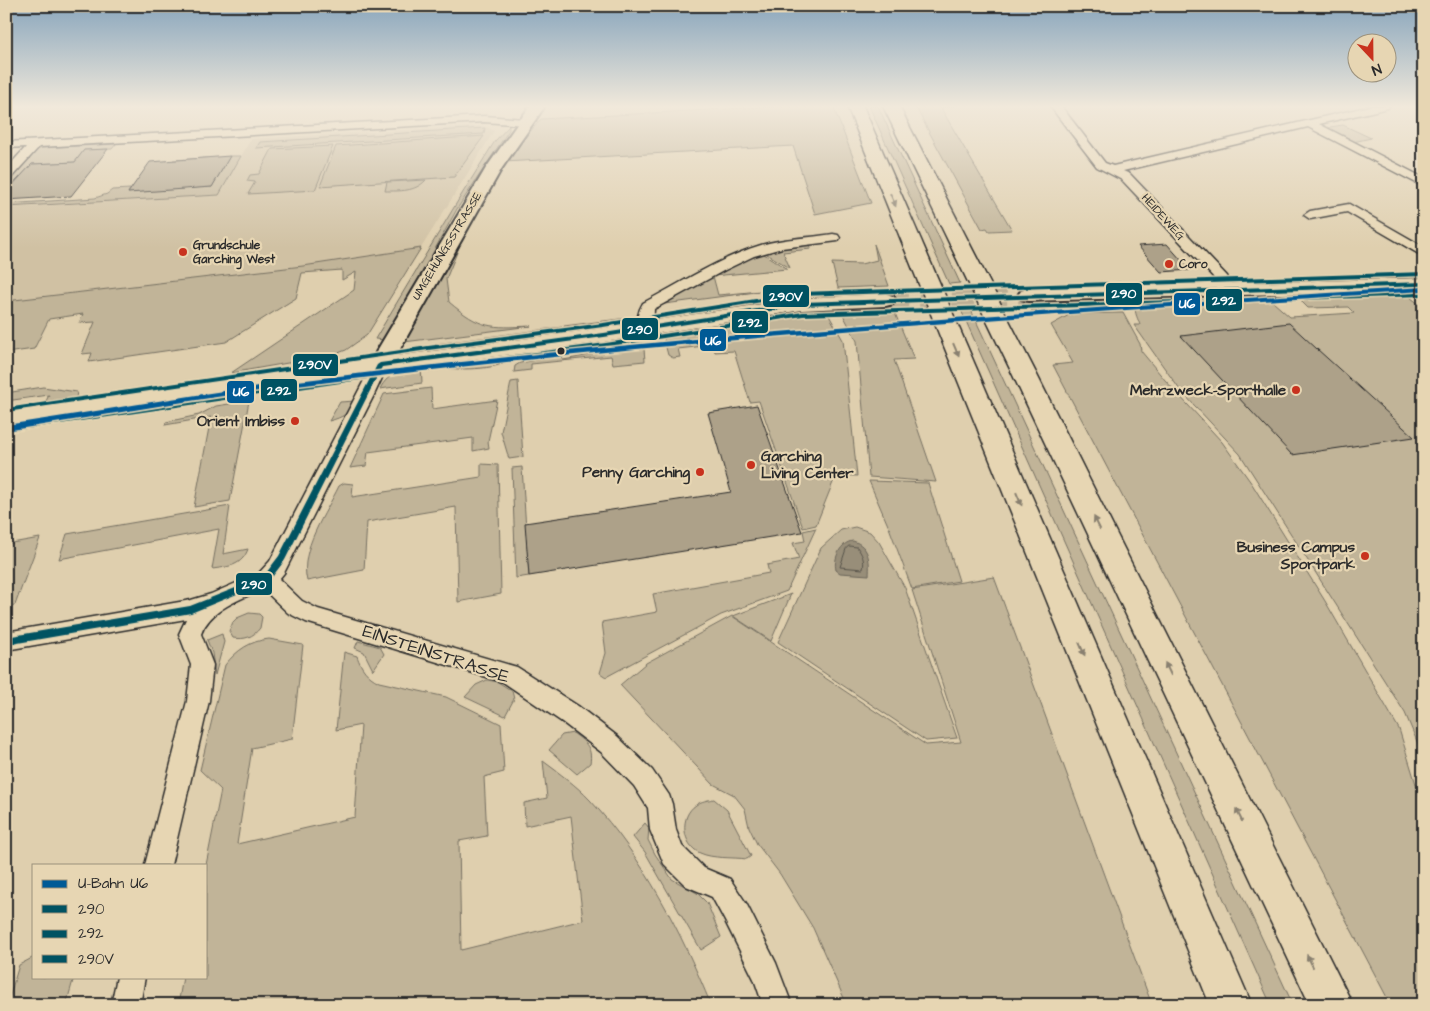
<svg xmlns="http://www.w3.org/2000/svg" width="1430" height="1011" font-family="'Architects Daughter',sans-serif">
	<style>
		.built { fill: #d0c1a3 }
		.green { fill: #c1b498; stroke: #767062 }
		.water { fill: #988e79; stroke: #6c665a }
		.lines { fill: none; stroke-linecap: round; stroke-linejoin: round }
		.shore { stroke: #57534a; stroke-width: 1 }
		.building { fill: #ada189; stroke: #2b2b2b }
		.secondary-tunnel { stroke: #bbae94; stroke-width: 22; stroke-dasharray: 22 11; stroke-linecap: butt }
		.street-casing { stroke: #2b2b2b; stroke-width: 3 }
		.secondary-casing { stroke: #2b2b2b; stroke-width: 4 }
		.highway-casing { stroke: #2b2b2b; stroke-width: 3 }
		.street { fill: #e7d6b3; fill-rule: evenodd }
		.secondary { fill: #e7d6b3; fill-rule: evenodd }
		.highway { fill: #e7d6b3; fill-rule: evenodd }
		.bus-1-casing { stroke: #e7d6b3; stroke-width: 3 }
		.bus-2-casing { stroke: #e7d6b3; stroke-width: 3 }
		.bus-3-casing { stroke: #e7d6b3; stroke-width: 3 }
		.bus-1 { fill: #005262; fill-rule: evenodd }
		.bus-2 { fill: #005262; fill-rule: evenodd }
		.bus-3 { fill: #005262; fill-rule: evenodd }
		.metro-1-casing { stroke: #e7d6b3; stroke-width: 3 }
		.metro-1 { fill: #005a96; fill-rule: evenodd }
		.oneway { fill: #89806f }
		.poi-dot { fill: #c8321e; stroke: #e7d6b3; stroke-width: 2 }
		.bus-dot { fill: #2b2b2b; stroke: #e7d6b3; stroke-width: 2 }
		.labels { text-anchor: middle; dominant-baseline: central; stroke-width: 4.5; stroke-linejoin: round; paint-order: stroke }
		.far-street-label { font-size: 12px; fill: #2b2b2b; stroke: #e7d6b3 }
		.far-poi-label { font-size: 12px; font-weight: bold; fill: #2b2b2b; stroke: #e7d6b3; text-anchor: start }
		.poi-label { font-size: 15px; font-weight: bold; fill: #2b2b2b; stroke: #e7d6b3; text-anchor: end }
		.near-street-label { font-size: 18px; fill: #2b2b2b; stroke: #e7d6b3 }
		.line-badge { stroke: #e7d6b3; stroke-width: 2 }
		.badge-label { font-size: 14px; text-anchor: middle; font-weight: bold; fill: #fff }
	</style>
	<rect width="100%" height="100%" fill="#dfcfae"/>
	<filter id="ink" filterUnits="userSpaceOnUse"><feTurbulence type="fractalNoise" baseFrequency=".02" numOctaves="2"/><feDisplacementMap in="SourceGraphic" scale="10" xChannelSelector="R" yChannelSelector="G"/><feConvolveMatrix kernelMatrix="1 2 1 2 8 2 1 2 1" color-interpolation-filters="sRGB"/></filter>
	<g filter="url(#ink)">
		<path class="built" d="M 472,126 L 487,127 L 494,131 L 421,248 L 303,266 L 6,301 L 6,208 L 219,195 L 251,139 Z"/>
		<g class="green">
			<path d="M 782,106 L 833,106 L 871,203 L 815,214 L 793,146 L 504,162 L 541,119 Z"/>
			<path d="M 869,106 L 878,106 L 960,283 L 949,284 Z"/>
			<path d="M 915,106 L 956,106 L 941,108 L 1012,230 L 989,231 L 987,228 L 982,229 Z"/>
			<path d="M 1343,125 L 1371,138 L 1353,142 L 1328,130 L 1330,127 Z"/>
			<path d="M 509,126 L 509,130 L 457,209 L 385,340 L 375,339 L 462,194 L 495,141 Z"/>
			<path d="M 485,128 L 484,134 L 256,148 L 260,142 Z"/>
			<path d="M 484,136 L 454,177 L 320,186 L 336,146 Z"/>
			<path d="M 116,144 L 112,149 L 84,150 L 75,162 L 32,164 L 6,192 L 6,184 L 35,151 L 42,148 Z"/>
			<path d="M 333,146 L 315,190 L 248,194 L 255,182 L 247,181 L 250,175 L 259,174 L 272,149 Z"/>
			<path d="M 230,156 L 241,156 L 219,195 L 6,207 L 6,204 L 95,198 L 107,194 L 112,190 L 130,189 L 128,193 L 152,191 L 173,160 L 207,158 L 189,188 L 212,187 Z"/>
			<path d="M 426,180 C 415,192 400,191 385,191 L 387,182 Z"/>
			<path d="M 810,244 L 811,249 L 783,252 L 790,268 L 762,251 Z"/>
			<path d="M 874,244 L 889,286 L 838,288 L 832,263 L 861,264 L 877,260 Z"/>
			<path d="M 452,245 L 460,245 L 446,279 L 449,302 C 481,329 490,328 531,326 L 404,342 L 404,338 Z"/>
			<path d="M 421,248 L 367,335 L 346,350 L 333,355 L 231,373 L 354,290 L 356,272 L 342,280 L 342,270 L 302,273 L 296,298 L 226,342 L 89,362 L 92,353 L 82,354 L 95,322 L 79,323 L 83,314 L 49,319 L 34,349 L 6,353 L 6,301 L 303,266 Z"/>
			<path d="M 761,252 L 787,269 L 713,276 L 718,295 L 771,290 L 657,305 L 682,291 L 688,291 L 699,285 L 699,281 Z"/>
			<path d="M 1406,294 L 1424,308 L 1424,758 L 1405,713 L 1240,454 L 1180,390 L 1134,325 L 1140,325 C 1137,316 1131,307 1140,301 L 1208,299 L 1273,302 L 1290,317 L 1354,313 L 1348,307 L 1308,308 L 1301,301 L 1348,295 Z"/>
			<path d="M 1026,300 L 1077,301 L 1087,306 L 1116,305 L 1119,310 L 1032,311 Z"/>
			<path d="M 892,306 L 914,359 L 894,360 L 936,482 L 869,477 L 857,341 L 840,309 Z"/>
			<path d="M 812,308 L 827,312 L 843,340 L 857,476 L 836,475 L 816,525 L 803,528 L 759,401 L 750,402 L 734,351 L 715,352 L 713,345 L 678,349 L 680,357 L 673,358 L 668,355 L 664,340 L 668,333 L 675,330 Z"/>
			<path d="M 961,310 L 971,310 L 1293,1005 L 1271,1005 Z"/>
			<path d="M 1123,313 L 1140,344 L 1141,351 L 1165,380 L 1222,442 L 1252,484 L 1325,601 L 1399,729 L 1424,810 L 1424,1005 L 1391,1005 L 1053,365 L 1073,363 L 1051,325 L 1071,314 Z"/>
			<path d="M 635,317 L 632,319 L 565,330 L 564,326 Z"/>
			<path d="M 562,327 L 562,330 L 497,341 L 435,346 L 435,344 Z"/>
			<path d="M 638,342 L 644,349 L 645,361 L 613,364 L 611,356 L 531,364 L 531,370 L 514,372 L 515,366 L 520,363 L 561,356 L 563,360 L 602,353 L 600,348 Z"/>
			<path d="M 514,358 C 495,372 457,369 434,368 L 435,365 Z"/>
			<path d="M 421,366 L 422,383 L 380,389 C 388,372 405,369 421,366 Z"/>
			<path d="M 518,381 L 523,457 L 509,459 L 501,432 L 511,382 Z"/>
			<path d="M 43,387 L 77,392 L 76,397 L 46,401 L 49,395 L 6,401 L 6,393 Z"/>
			<path d="M 431,388 L 432,409 L 497,400 L 488,441 L 489,448 L 473,451 L 473,438 L 368,452 L 366,466 L 350,468 L 384,394 Z"/>
			<path d="M 249,401 L 230,501 L 194,507 L 211,417 L 165,425 L 166,422 L 199,415 L 216,406 Z"/>
			<path d="M 355,401 C 348,414 344,417 329,421 L 340,402 Z"/>
			<path d="M 481,464 L 498,465 L 501,594 L 458,602 L 456,507 L 367,522 L 364,570 L 307,581 C 299,550 326,513 339,486 L 344,483 L 353,484 L 352,497 L 481,477 Z"/>
			<path d="M 522,467 L 529,576 L 516,578 L 512,468 Z"/>
			<path d="M 869,481 L 928,483 L 959,581 L 912,589 L 890,530 Z"/>
			<path d="M 230,506 L 223,554 L 248,549 C 242,566 228,567 212,569 L 219,529 L 59,559 L 67,534 Z"/>
			<path d="M 855,527 L 870,532 L 879,542 L 905,588 L 957,738 L 926,741 L 778,642 L 821,548 L 841,530 Z"/>
			<path d="M 816,528 L 787,591 L 721,615 L 606,677 L 600,673 L 606,653 L 602,622 L 657,612 L 653,594 L 769,573 L 767,565 L 799,559 L 793,543 L 805,541 L 803,531 Z"/>
			<path d="M 40,538 L 15,605 L 6,606 L 6,544 Z"/>
			<path d="M 994,577 L 1152,1005 L 847,1005 L 813,928 L 780,874 L 757,844 L 749,827 L 745,809 L 734,795 L 713,784 L 620,685 L 646,663 L 732,616 L 926,745 L 961,742 L 912,590 Z"/>
			<path d="M 791,594 L 771,641 L 733,616 Z"/>
			<path d="M 249,613 L 259,614 L 262,617 L 260,628 C 253,637 245,640 233,638 L 229,631 L 233,622 L 237,618 Z"/>
			<path d="M 222,634 L 224,642 L 215,675 L 212,653 L 207,640 Z"/>
			<path d="M 269,639 L 303,645 L 292,739 L 252,748 L 237,844 L 355,817 L 361,725 L 336,730 L 344,652 L 357,656 C 361,668 367,676 379,682 L 446,697 L 501,724 L 504,772 L 484,777 L 487,836 L 459,841 L 461,950 L 583,920 L 571,816 L 525,826 L 524,803 L 547,798 L 543,761 C 559,773 576,785 590,800 C 644,858 681,932 711,1005 L 178,1005 L 183,977 L 206,977 L 206,865 L 221,790 L 200,770 L 225,665 C 237,650 250,641 269,639 Z"/>
			<path d="M 358,641 L 380,647 L 384,654 L 373,670 L 364,652 L 355,648 Z"/>
			<path d="M 487,680 L 498,682 L 512,691 L 514,699 L 505,716 L 465,697 L 476,685 Z"/>
			<path d="M 573,733 C 584,741 593,747 590,763 L 577,774 L 549,750 L 562,735 Z"/>
			<path d="M 714,799 L 727,810 L 751,856 L 747,859 C 732,857 713,859 700,853 C 682,845 679,816 696,805 C 701,801 708,800 714,799 Z"/>
			<path d="M 645,823 L 649,828 L 648,840 L 655,854 L 672,879 L 697,893 L 707,903 L 721,937 L 701,950 L 645,852 L 633,837 Z"/>
			<path d="M 34,957 L 34,977 L 74,977 L 66,1005 L 7,1005 L 19,965 Z"/>
		</g>
		<path class="water" d="M 853,541 C 869,546 870,560 869,575 L 840,573 L 836,570 C 833,558 841,542 853,541 Z"/>
		<g class="lines">
			<path class="shore" d="M 849,546 L 857,547 C 862,554 865,560 863,569 L 840,567 L 846,549 Z"/>
		</g>
		<g class="building">
			<path d="M 108,149 L 71,196 L 6,200 L 6,192 L 32,164 L 75,162 L 84,150 Z"/>
			<path d="M 230,156 L 212,187 L 128,193 L 150,162 Z"/>
			<path d="M 1167,244 L 1190,270 L 1161,272 L 1138,246 Z"/>
			<path d="M 1289,323 L 1317,349 L 1414,437 L 1292,455 L 1181,336 Z"/>
			<path d="M 757,405 L 802,532 L 529,576 L 525,523 L 731,492 L 708,413 Z"/>
		</g>
		<g class="lines">
			<path class="secondary-tunnel" d="M 886,300 L 1028,295"/>
			<defs>
				<g id="street">
					<path d="M 1050,106 L 1061,106 L 1105,163 L 1113,166 L 1370,106 L 1389,106 L 1388,108 L 1319,124 L 1424,178 L 1424,187 L 1308,127 L 1123,171 L 1130,174 L 1227,276 L 1234,290 L 1232,293 L 1222,293 L 1216,280 L 1122,180 L 1097,167 Z"/>
					<path d="M 484,116 L 525,119 L 530,122 L 525,125 L 484,122 L 39,147 L 10,179 L 6,180 L 6,169 L 26,147 L 6,148 L 6,142 Z"/>
					<path d="M 1349,204 L 1424,247 L 1424,257 L 1347,212 L 1310,219 L 1304,215 L 1310,211 Z"/>
					<path d="M 833,234 L 838,235 L 840,238 L 838,241 L 782,248 L 754,256 L 725,270 L 654,309 L 653,328 L 650,331 L 640,331 C 635,323 638,311 643,303 C 681,283 719,258 761,245 C 784,238 809,238 833,234 Z"/>
					<path d="M 380,360 L 386,361 L 388,365 L 374,395 L 284,573 L 279,579 L 302,601 L 318,609 L 517,667 L 578,706 L 617,736 L 652,770 L 669,795 L 672,804 L 676,830 L 682,846 L 704,868 L 730,879 L 746,903 L 776,963 L 792,1005 L 763,1005 L 754,979 L 726,923 L 712,897 L 686,886 L 664,864 L 650,830 L 648,808 L 634,786 L 601,752 L 562,722 L 503,682 L 306,622 L 288,613 L 263,589 C 241,599 210,609 201,634 L 213,665 L 209,701 L 171,865 L 145,865 L 187,701 L 191,665 L 179,634 L 186,619 L 6,650 L 6,632 L 191,600 L 211,594 L 259,573 L 270,561 L 372,365 L 374,361 Z"/>
					<path d="M 117,977 L 145,977 L 140,1005 L 111,1005 Z"/>
				</g>
				<g id="secondary">
					<path d="M 530,106 L 545,106 L 502,168 L 396,356 L 604,328 L 802,298 L 886,294 L 893,296 L 896,300 L 893,304 L 886,306 L 802,310 L 604,342 L 429,365 L 6,428 L 6,412 L 372,359 L 486,168 Z"/>
					<path d="M 1424,278 L 1424,290 L 1028,301 L 1021,299 L 1018,295 L 1021,291 L 1028,289 Z"/>
				</g>
				<g id="highway">
					<path d="M 847,106 L 863,106 L 1252,1005 L 1210,1005 Z"/>
					<path d="M 883,106 L 899,106 L 1035,371 L 1353,1005 L 1310,1005 L 1011,371 Z"/>
				</g>
			</defs>
			<use href="#street" class="street-casing"/>
			<use href="#secondary" class="secondary-casing"/>
			<use href="#highway" class="highway-casing"/>
			<use href="#street" class="street"/>
			<use href="#secondary" class="secondary"/>
			<use href="#highway" class="highway"/>
			<defs>
				<path id="bus-1" d="M 1424,282 L 1424,286 L 802,306 L 604,337 L 382,367 L 285,560 L 269,581 L 191,613 L 6,645 L 6,637 L 190,606 L 263,577 L 279,556 L 377,365 L 380,363 L 604,333 L 802,302 Z"/>
				<path id="bus-2" d="M 1424,292 L 1424,296 L 803,316 L 606,347 L 430,370 L 6,432 L 7,428 L 430,366 L 606,343 L 803,312 Z"/>
				<path id="bus-3" d="M 1424,272 L 1424,276 L 800,296 L 603,327 L 428,350 L 6,412 L 6,408 L 428,346 L 603,323 L 800,292 Z"/>
			</defs>
			<use href="#bus-1" class="bus-1-casing"/>
			<use href="#bus-2" class="bus-2-casing"/>
			<use href="#bus-3" class="bus-3-casing"/>
			<use href="#bus-1" class="bus-1"/>
			<use href="#bus-2" class="bus-2"/>
			<use href="#bus-3" class="bus-3"/>
			<defs>
				<path id="metro-1" d="M 1424,287 L 1424,291 C 1045,314 666,340 289,387 C 195,399 101,416 6,431 L 6,425 C 101,411 195,394 289,382 C 666,335 1045,310 1424,287 Z"/>
			</defs>
			<use href="#metro-1" class="metro-1-casing"/>
			<use href="#metro-1" class="metro-1"/>
		</g>
		<defs><path id="oneway-solid" d="M-6-.8H1V-3.2L6.5 0L1 3.2V.8H-6Z" transform="scale(1.25)"/></defs>
		<g class="oneway">
			<use href="#oneway-solid" transform="translate(893 200) rotate(67)"/>
			<use href="#oneway-solid" transform="translate(956 350) rotate(67)"/>
			<use href="#oneway-solid" transform="translate(1019 499) rotate(67)"/>
			<use href="#oneway-solid" transform="translate(1097 523) rotate(-116)"/>
			<use href="#oneway-solid" transform="translate(1082 649) rotate(67)"/>
			<use href="#oneway-solid" transform="translate(1168 669) rotate(-116)"/>
			<use href="#oneway-solid" transform="translate(1239 815) rotate(-116)"/>
			<use href="#oneway-solid" transform="translate(1310 961) rotate(-116)"/>
		</g>
	</g>
	<linearGradient id="sky" x2="0" y2="1"><stop stop-color="#88a5bc"/><stop offset="0.43" stop-color="#f1e9db"/><stop offset="1" stop-color="#f1e9db" stop-opacity="0"/></linearGradient>
	<rect width="1430" height="248" fill="url(#sky)"/>
	<g class="poi-dot">
		<circle cx="183" cy="252" r="5"/>
		<circle cx="1169" cy="264" r="5"/>
		<circle cx="1296" cy="390" r="5"/>
		<circle cx="295" cy="421" r="5"/>
		<circle cx="751" cy="465" r="5"/>
		<circle cx="700" cy="472" r="5"/>
		<circle cx="1365" cy="556" r="5"/>
	</g>
	<circle class="bus-dot" cx="561" cy="351" r="4.5"/>
	<g class="labels">
		<g class="far-street-label">
			<text transform="translate(1163 217) rotate(48)">HEIDEWEG</text>
			<text transform="translate(447 246) rotate(-59)">UMGEHUNGSSTRASSE</text>
		</g>
		<g class="far-poi-label">
			<text x="193" y="245">Grundschule<tspan x="193" dy="14">Garching West</tspan></text>
			<text x="1179" y="264">Coro</text>
		</g>
		<g class="poi-label">
			<text x="1286" y="390">Mehrzweck-Sporthalle</text>
			<text x="285" y="421">Orient Imbiss</text>
			<text x="761" y="456" text-anchor="start">Garching<tspan x="761" dy="17">Living Center</tspan></text>
			<text x="690" y="472">Penny Garching</text>
			<text x="1355" y="547">Business Campus<tspan x="1355" dy="17">Sportpark</tspan></text>
		</g>
		<g class="near-street-label">
			<text transform="translate(436 654) rotate(18)">EINSTEINSTRASSE</text>
		</g>
	</g>
	<g class="line-badge">
		<rect x="1105" y="282" width="38" height="24" rx="5" fill="#005262"/>
		<rect x="762" y="284" width="48" height="24" rx="5" fill="#005262"/>
		<rect x="1205" y="288" width="38" height="24" rx="5" fill="#005262"/>
		<rect x="1173" y="292" width="28" height="24" rx="5" fill="#005a96"/>
		<rect x="731" y="310" width="38" height="24" rx="5" fill="#005262"/>
		<rect x="621" y="317" width="38" height="24" rx="5" fill="#005262"/>
		<rect x="699" y="328" width="28" height="24" rx="5" fill="#005a96"/>
		<rect x="292" y="353" width="47" height="24" rx="5" fill="#005262"/>
		<rect x="260" y="378" width="38" height="24" rx="5" fill="#005262"/>
		<rect x="226" y="380" width="29" height="24" rx="5" fill="#005a96"/>
		<rect x="235" y="572" width="38" height="24" rx="5" fill="#005262"/>
	</g>
	<g class="badge-label">
		<text x="1124" y="298">290</text>
		<text x="786" y="301">290V</text>
		<text x="1224" y="305">292</text>
		<text x="1187" y="308">U6</text>
		<text x="750" y="327">292</text>
		<text x="640" y="334">290</text>
		<text x="713" y="345">U6</text>
		<text x="315" y="369">290V</text>
		<text x="279" y="395">292</text>
		<text x="241" y="396">U6</text>
		<text x="254" y="589">290</text>
	</g>
	<rect width="1430" height="1011" fill="none" stroke="#e7d6b3" stroke-width="25"/>
	<rect x="12" y="12" width="1405" height="986" fill="none" stroke="#2b2b2b" stroke-width="2" filter="url(#ink)"/>
	<rect x="32" y="864" width="175" height="115" fill="#e7d6b3" stroke="#9c927d"/>
	<rect x="42" y="880" width="25" height="8" fill="#005a96" stroke="#9c927d"/>
	<text x="78" y="888" font-size="15" fill="#2b2b2b">U-Bahn U6</text>
	<rect x="42" y="905" width="25" height="8" fill="#005262" stroke="#9c927d"/>
	<text x="78" y="914" font-size="15" fill="#2b2b2b">290</text>
	<rect x="42" y="930" width="25" height="8" fill="#005262" stroke="#9c927d"/>
	<text x="78" y="938" font-size="15" fill="#2b2b2b">292</text>
	<rect x="42" y="955" width="25" height="8" fill="#005262" stroke="#9c927d"/>
	<text x="78" y="964" font-size="15" fill="#2b2b2b">290V</text>
	<g transform="translate(1372 58) rotate(158)"><circle r="24" fill="#e7d6b3" stroke="#9c927d"/>
	<path d="M0-4L9 19L0 12L-9 19Z" fill="#c8321e"/>
	<text y="-8" font-size="14" font-weight="bold" text-anchor="middle" fill="#2b2b2b">N</text>
	</g>
</svg>
